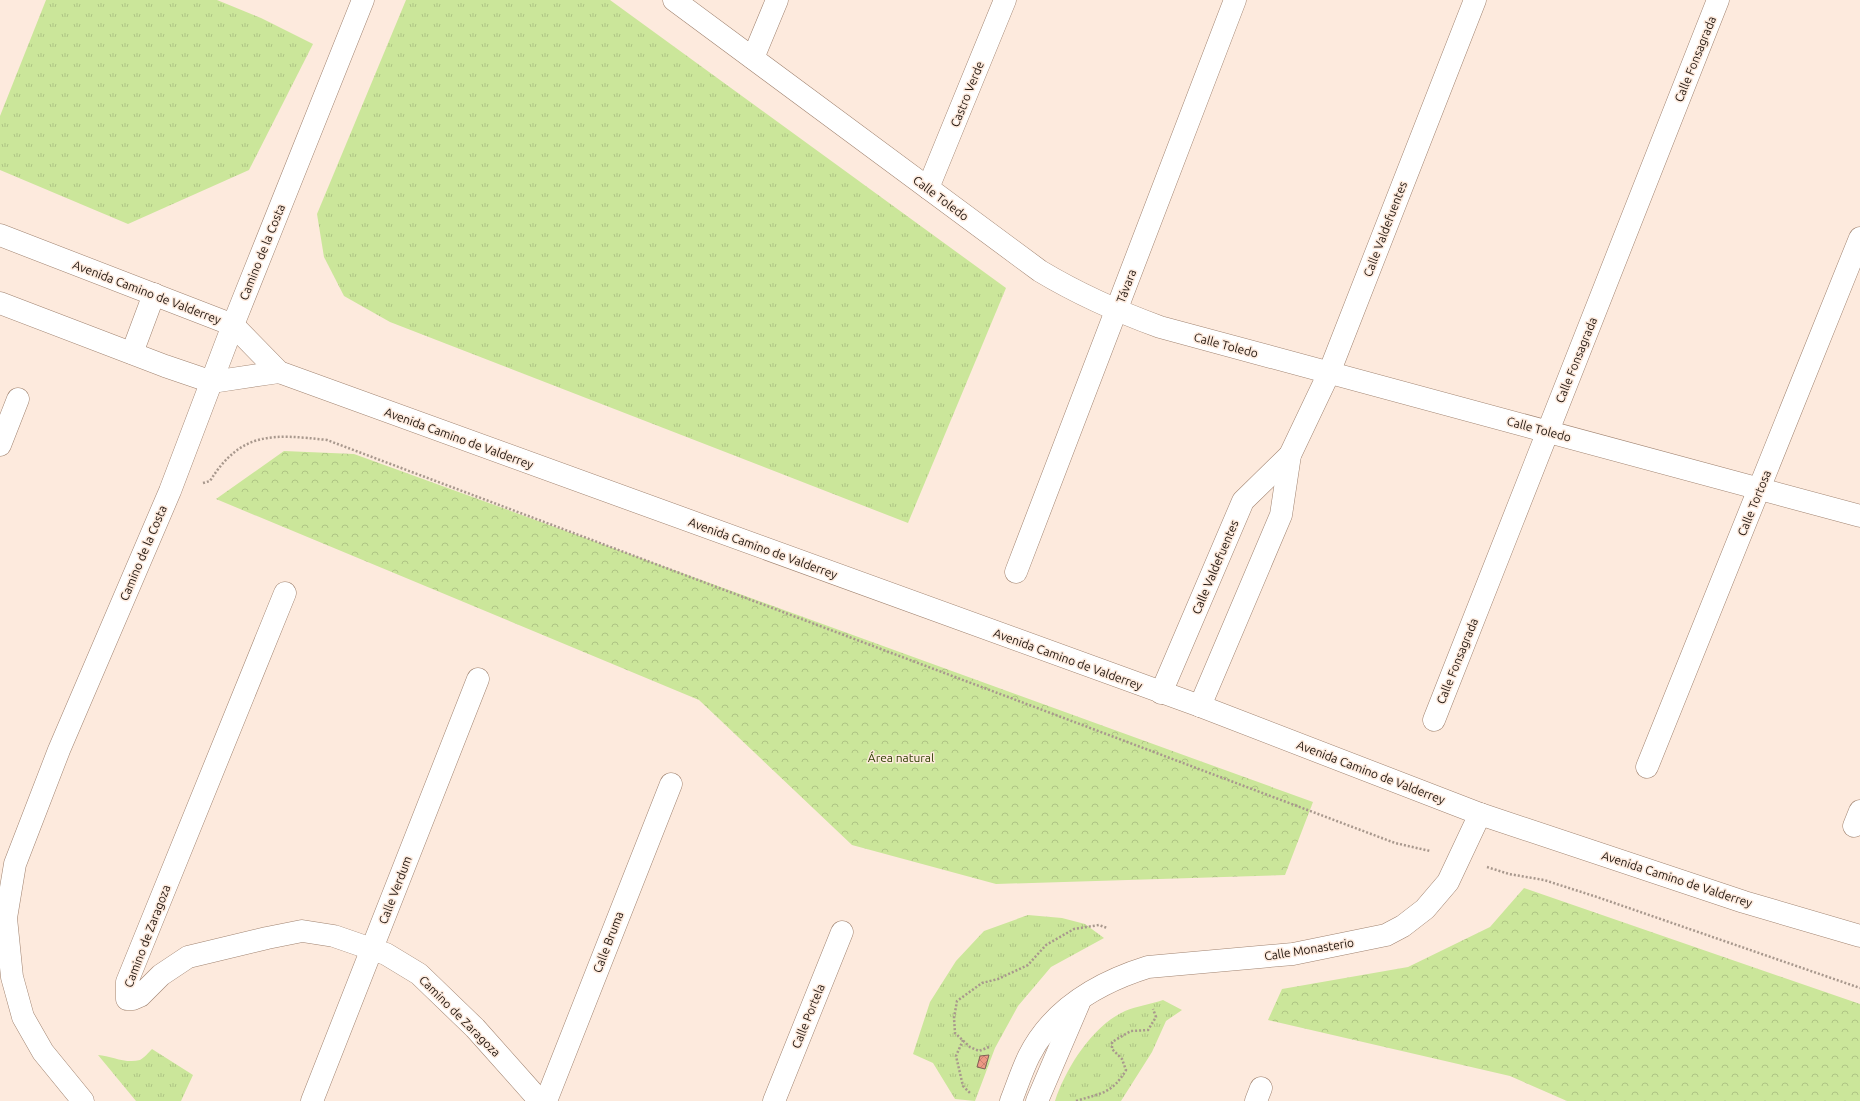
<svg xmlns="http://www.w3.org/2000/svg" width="1860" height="1101" font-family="Ubuntu,sans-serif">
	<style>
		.grass { fill: url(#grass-tufts) }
		.forest { fill: url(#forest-crowns) }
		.building { fill: url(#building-cross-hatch); stroke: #805f57 }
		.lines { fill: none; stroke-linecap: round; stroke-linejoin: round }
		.minor-casing { stroke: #a08370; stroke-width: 23 }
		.path { stroke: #a8988d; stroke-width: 2.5; stroke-dasharray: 2 2; stroke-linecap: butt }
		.minor { stroke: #fff; stroke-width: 22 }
		.labels { text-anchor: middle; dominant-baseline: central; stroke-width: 3; stroke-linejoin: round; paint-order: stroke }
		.street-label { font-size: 12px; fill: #1f140d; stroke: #fdeadd }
		.park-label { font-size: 12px; fill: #2f3e02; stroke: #fdeadd }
	</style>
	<defs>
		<pattern id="grass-tufts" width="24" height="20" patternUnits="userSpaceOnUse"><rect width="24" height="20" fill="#cbe69a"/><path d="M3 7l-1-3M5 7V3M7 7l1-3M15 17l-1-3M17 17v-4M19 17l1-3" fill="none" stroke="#aec484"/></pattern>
		<pattern id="forest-crowns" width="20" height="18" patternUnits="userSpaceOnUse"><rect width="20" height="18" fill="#cbe69a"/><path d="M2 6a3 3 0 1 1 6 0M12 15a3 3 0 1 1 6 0" fill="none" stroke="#aec484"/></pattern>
		<pattern id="building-cross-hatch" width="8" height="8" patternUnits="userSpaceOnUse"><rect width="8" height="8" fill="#ed9884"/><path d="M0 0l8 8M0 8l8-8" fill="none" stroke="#cb8271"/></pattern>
	</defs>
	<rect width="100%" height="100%" fill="#fdeadd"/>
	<g class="grass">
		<path d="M 46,0 L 217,0 L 261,18 L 313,44 L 249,170 L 128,224 L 0,170 L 0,116 Z"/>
		<path d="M 406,0 L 610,0 L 1006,288 L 908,523 L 390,322 L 344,296 L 324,257 L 317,214 Z"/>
		<path d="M 1028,915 L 1062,918 L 1085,924 L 1104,938 L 1051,967 L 1018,1006 L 995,1048 L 975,1101 L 955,1099 L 933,1063 L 913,1054 L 930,1002 L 956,961 L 984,931 Z"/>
		<path d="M 1163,1000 L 1182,1010 L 1166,1021 L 1152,1052 L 1121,1101 L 1055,1101 C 1066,1068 1092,1026 1125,1011 C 1137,1006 1151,1004 1163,1000 Z"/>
		<path d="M 152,1049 L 193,1075 L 181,1101 L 136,1101 L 98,1055 C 111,1056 126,1064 140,1060 C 144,1058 149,1052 152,1049 Z"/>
	</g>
	<g class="forest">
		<path d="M 284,451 L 354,454 L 1313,802 L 1285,875 L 996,884 L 852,845 L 699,700 L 216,499 Z"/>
		<path d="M 1524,888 L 1860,1004 L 1860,1101 L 1567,1101 L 1510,1076 L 1268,1020 L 1282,989 L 1408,967 L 1490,927 Z"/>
	</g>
	<path class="building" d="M 989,1055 L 985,1069 L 977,1067 L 980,1056 Z"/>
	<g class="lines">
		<defs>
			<g id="minor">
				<path d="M 674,0 L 1040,271 C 1080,295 1116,311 1160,327 L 1860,516"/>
				<path d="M 753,58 L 777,0"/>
				<path d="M 928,188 L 1005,0"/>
				<path d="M 0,235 L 233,325 L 279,372 L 1200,706 L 1480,814 L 1744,902 L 1860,936"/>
				<path d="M 0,303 L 165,366 L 212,382 L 279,372"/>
				<path d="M 132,353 L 154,294"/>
				<path d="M 0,445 L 18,399"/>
				<path d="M 1016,572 L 1235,0"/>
				<path d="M 285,593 L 127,982 L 127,999 L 133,999 L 140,996 L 161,975 L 188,957 L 267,938 L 302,931 L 334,936 L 386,954 L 419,974 L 475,1028 L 540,1101"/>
				<path d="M 1161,693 L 1243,501 L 1290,455"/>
				<path d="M 1200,706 L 1281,515 L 1290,455 L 1329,373 L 1475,0"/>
				<path d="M 1434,720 L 1718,0"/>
				<path d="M 1647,767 L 1860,238"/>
				<path d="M 1854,826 L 1860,811"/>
				<path d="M 83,1101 L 43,1052 L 23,1017 L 12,977 L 6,918 L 15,864 L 59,750 L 170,491 L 233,325 L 363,0"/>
				<path d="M 312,1101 L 478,679"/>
				<path d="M 546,1101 L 671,784"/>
				<path d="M 774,1101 L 842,932"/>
				<path d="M 1011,1101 C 1017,1086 1022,1070 1029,1056 C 1053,1008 1100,982 1148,967 L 1293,954 L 1386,935 L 1403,926 L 1425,909 L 1448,882 L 1480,814"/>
				<path d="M 1037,1101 L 1079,1003"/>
				<path d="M 1256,1101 L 1261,1088"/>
			</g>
		</defs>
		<use href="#minor" class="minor-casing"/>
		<g class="path">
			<path d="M 203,483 L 210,481 C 241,431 273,434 327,440 L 1395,843 L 1430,851"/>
			<path d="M 1487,867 L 1509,874 L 1544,880 L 1597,897 L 1860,988"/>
			<path d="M 963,1040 L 956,1056 L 963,1086 L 971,1094"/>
			<path d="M 989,1047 L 979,1051 L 970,1047 L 955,1033 L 954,1018 L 957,1001 L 982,983 L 998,979 L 1028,965 L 1046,945 L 1074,929 L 1099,925 L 1107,928"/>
			<path d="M 1076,1101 C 1101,1093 1112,1094 1126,1070 L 1122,1059 L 1112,1049 L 1112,1042 L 1131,1031 L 1148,1030 L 1156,1017 L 1153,1009"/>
		</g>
		<use href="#minor" class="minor"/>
	</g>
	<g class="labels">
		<g class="street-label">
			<text transform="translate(1695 59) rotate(-68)">Calle Fonsagrada</text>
			<text transform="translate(967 94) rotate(-68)">Castro Verde</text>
			<text transform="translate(941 198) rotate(37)">Calle Toledo</text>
			<text transform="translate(1385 229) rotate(-69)">Calle Valdefuentes</text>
			<text transform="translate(262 252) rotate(-68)">Camino de la Costa</text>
			<text transform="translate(1126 286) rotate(-69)">Távara</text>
			<text transform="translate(147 292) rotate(21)">Avenida Camino de Valderrey</text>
			<text transform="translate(1226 345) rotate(15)">Calle Toledo</text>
			<text transform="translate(1576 360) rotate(-68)">Calle Fonsagrada</text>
			<text transform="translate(1539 429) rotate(15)">Calle Toledo</text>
			<text transform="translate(459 438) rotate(20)">Avenida Camino de Valderrey</text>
			<text transform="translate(1754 503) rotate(-68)">Calle Tortosa</text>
			<text transform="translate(763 548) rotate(20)">Avenida Camino de Valderrey</text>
			<text transform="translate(143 553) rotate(-67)">Camino de la Costa</text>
			<text transform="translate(1215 567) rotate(-67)">Calle Valdefuentes</text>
			<text transform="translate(1068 659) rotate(20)">Avenida Camino de Valderrey</text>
			<text transform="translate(1457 661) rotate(-68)">Calle Fonsagrada</text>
			<text transform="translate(1371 772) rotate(21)">Avenida Camino de Valderrey</text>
			<text transform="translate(1677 879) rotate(18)">Avenida Camino de Valderrey</text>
			<text transform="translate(395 890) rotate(-69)">Calle Verdum</text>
			<text transform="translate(147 936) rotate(-69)">Camino de Zaragoza</text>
			<text transform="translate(608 942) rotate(-69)">Calle Bruma</text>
			<text transform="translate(1309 949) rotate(-9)">Calle Monasterio</text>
			<text transform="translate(460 1016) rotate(45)">Camino de Zaragoza</text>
			<text transform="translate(808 1016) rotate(-68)">Calle Portela</text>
		</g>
		<g class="park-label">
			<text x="901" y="757">Área natural</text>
		</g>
	</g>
</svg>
